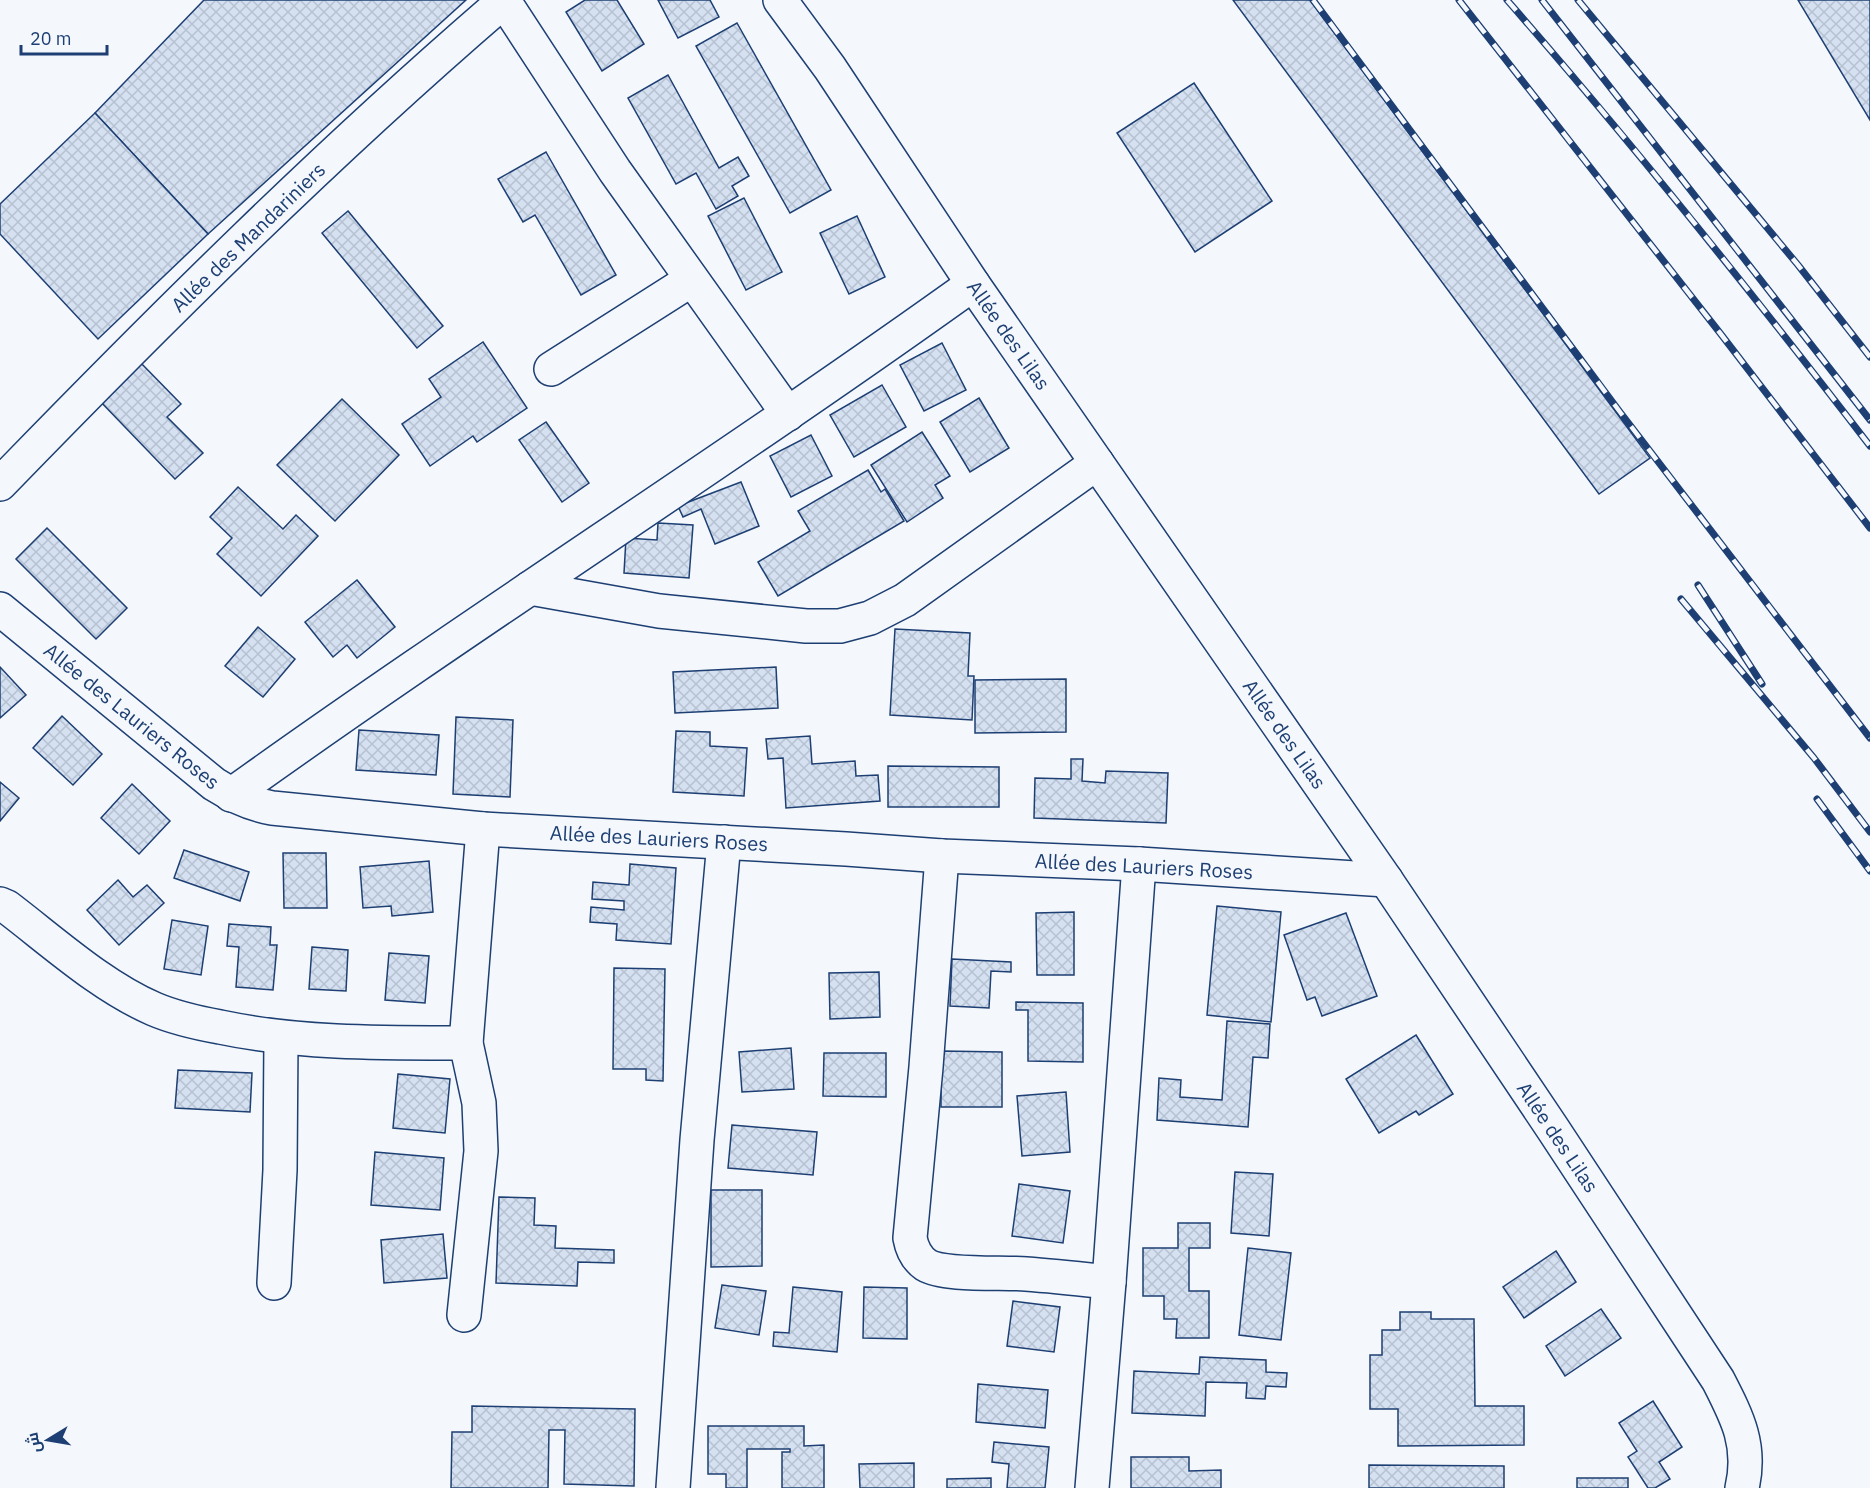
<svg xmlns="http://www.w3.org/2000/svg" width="1870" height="1488" font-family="'IBM Plex Sans',Cairo,sans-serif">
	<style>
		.building { fill: url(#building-cross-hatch); stroke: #1d3f73; stroke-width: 1.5 }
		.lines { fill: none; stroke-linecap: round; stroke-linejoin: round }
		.minor-casing { stroke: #1d3f73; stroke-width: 36 }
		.minor { stroke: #f4f7fb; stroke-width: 33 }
		.rail-casing { stroke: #1d3f73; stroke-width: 7 }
		.rail { stroke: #f4f7fb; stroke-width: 4.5; stroke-dasharray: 14; stroke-linecap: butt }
		.labels { text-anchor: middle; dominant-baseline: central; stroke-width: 4.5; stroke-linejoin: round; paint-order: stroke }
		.street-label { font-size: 20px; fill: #1d3f73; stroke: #f4f7fb }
	</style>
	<defs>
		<pattern id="building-cross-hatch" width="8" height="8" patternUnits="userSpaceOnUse" patternTransform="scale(1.5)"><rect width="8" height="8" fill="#d5e0f0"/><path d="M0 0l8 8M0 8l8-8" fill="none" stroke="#b6c1d1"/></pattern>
	</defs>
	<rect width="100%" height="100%" fill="#f4f7fb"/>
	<g class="building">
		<path d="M 204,0 L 466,0 L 208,234 L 95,113 Z"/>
		<path d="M 585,0 L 617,0 L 644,44 L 602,71 L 566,12 Z"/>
		<path d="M 658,0 L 710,0 L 719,17 L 678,38 Z"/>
		<path d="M 1233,0 L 1310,0 L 1650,458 L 1599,494 Z"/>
		<path d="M 1798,0 L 1870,0 L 1870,120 Z"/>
		<path d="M 737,23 L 831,190 L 790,213 L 696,46 Z"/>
		<path d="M 668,75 L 719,168 L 738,157 L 749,176 L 732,186 L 738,196 L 716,209 L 696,173 L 676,184 L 628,98 Z"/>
		<path d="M 1194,83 L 1272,201 L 1195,252 L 1117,133 Z"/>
		<path d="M 95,113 L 208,234 L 98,339 L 0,234 L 0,204 Z"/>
		<path d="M 546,152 L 616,275 L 581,295 L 535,215 L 523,222 L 498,179 Z"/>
		<path d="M 744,198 L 782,272 L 746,290 L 708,216 Z"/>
		<path d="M 348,211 L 443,326 L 417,348 L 322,233 Z"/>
		<path d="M 857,216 L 885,277 L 849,294 L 820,233 Z"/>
		<path d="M 483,342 L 527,408 L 477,442 L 473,436 L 430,466 L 402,424 L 441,397 L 429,379 Z"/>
		<path d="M 942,343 L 966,390 L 924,411 L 900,365 Z"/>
		<path d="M 138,360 L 181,404 L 167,417 L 203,453 L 175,479 L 98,399 Z"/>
		<path d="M 882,385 L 906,427 L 854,457 L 830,415 Z"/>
		<path d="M 979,398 L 1009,448 L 970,472 L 940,422 Z"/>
		<path d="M 342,399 L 399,455 L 335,521 L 277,465 Z"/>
		<path d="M 546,422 L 589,483 L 562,502 L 519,440 Z"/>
		<path d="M 922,432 L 950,476 L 935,485 L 943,498 L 907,522 L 871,465 Z"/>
		<path d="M 811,435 L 832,476 L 791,497 L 770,456 Z"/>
		<path d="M 868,470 L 881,492 L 885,489 L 904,521 L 778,596 L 758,562 L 810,531 L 798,511 Z"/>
		<path d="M 741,482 L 759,526 L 715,544 L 701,509 L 683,517 L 678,506 Z"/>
		<path d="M 238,487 L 283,529 L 296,515 L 318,536 L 261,596 L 217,554 L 232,538 L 210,517 Z"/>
		<path d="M 658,523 L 693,525 L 689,578 L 624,573 L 626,538 L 657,540 Z"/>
		<path d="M 47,528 L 127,608 L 96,639 L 16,559 Z"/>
		<path d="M 357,580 L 395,627 L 357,658 L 347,645 L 333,657 L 305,622 Z"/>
		<path d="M 258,627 L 295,659 L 263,697 L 225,666 Z"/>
		<path d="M 895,629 L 970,633 L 968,676 L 974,676 L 972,720 L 890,715 Z"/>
		<path d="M 0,667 L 26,695 L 0,718 Z"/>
		<path d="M 776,667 L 778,708 L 675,713 L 673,672 Z"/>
		<path d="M 1066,679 L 1066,732 L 975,733 L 975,680 Z"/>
		<path d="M 62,716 L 102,754 L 73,785 L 33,748 Z"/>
		<path d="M 456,717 L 513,720 L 510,797 L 453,794 Z"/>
		<path d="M 359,730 L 439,735 L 436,775 L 356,770 Z"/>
		<path d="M 676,731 L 710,732 L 710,746 L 747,748 L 744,796 L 673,792 Z"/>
		<path d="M 810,736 L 812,764 L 855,761 L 856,776 L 878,775 L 880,801 L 786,808 L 783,758 L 768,759 L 766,739 Z"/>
		<path d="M 1071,759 L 1083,759 L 1082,781 L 1105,783 L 1106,771 L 1168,773 L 1166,823 L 1034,818 L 1035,778 L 1071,779 Z"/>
		<path d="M 888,766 L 999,767 L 999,807 L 888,807 Z"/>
		<path d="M 0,782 L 19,798 L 0,821 Z"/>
		<path d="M 132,784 L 170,821 L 139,854 L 101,818 Z"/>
		<path d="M 184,850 L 249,872 L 240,901 L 174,878 Z"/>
		<path d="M 283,853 L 326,853 L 327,908 L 284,908 Z"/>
		<path d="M 429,861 L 433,912 L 392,916 L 391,906 L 363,908 L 360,867 Z"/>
		<path d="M 630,864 L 676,868 L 671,944 L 616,940 L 617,924 L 590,922 L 591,907 L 624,910 L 624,901 L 592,899 L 593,882 L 629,885 Z"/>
		<path d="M 118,880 L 133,897 L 147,885 L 164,903 L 119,945 L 87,910 Z"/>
		<path d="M 1217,906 L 1281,912 L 1271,1022 L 1207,1015 Z"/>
		<path d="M 1074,912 L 1074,975 L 1037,975 L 1036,913 Z"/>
		<path d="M 1346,913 L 1377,996 L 1322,1016 L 1315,997 L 1307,1000 L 1284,935 Z"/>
		<path d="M 172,920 L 208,926 L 201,975 L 164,969 Z"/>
		<path d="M 229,924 L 271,927 L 270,945 L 277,945 L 273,990 L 236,987 L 239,947 L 227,946 Z"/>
		<path d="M 312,947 L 348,950 L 346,991 L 309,989 Z"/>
		<path d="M 389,953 L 429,956 L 425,1003 L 385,1000 Z"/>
		<path d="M 952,959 L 1011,962 L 1011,972 L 991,971 L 989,1008 L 950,1006 Z"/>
		<path d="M 614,968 L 665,969 L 663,1081 L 646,1080 L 646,1069 L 613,1069 Z"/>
		<path d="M 879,972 L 880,1017 L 830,1019 L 829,973 Z"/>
		<path d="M 1016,1002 L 1083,1003 L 1083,1062 L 1028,1061 L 1028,1010 L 1016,1010 Z"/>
		<path d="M 1227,1021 L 1270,1024 L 1268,1058 L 1253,1057 L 1248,1127 L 1157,1120 L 1159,1078 L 1181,1080 L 1180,1097 L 1222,1100 Z"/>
		<path d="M 1416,1035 L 1453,1094 L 1419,1115 L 1416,1111 L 1379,1133 L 1346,1079 Z"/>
		<path d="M 791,1048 L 794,1089 L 742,1092 L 739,1052 Z"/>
		<path d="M 941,1051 L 1002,1052 L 1002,1107 L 941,1107 Z"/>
		<path d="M 824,1053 L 886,1053 L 886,1097 L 823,1096 Z"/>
		<path d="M 178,1070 L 252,1073 L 250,1112 L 175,1108 Z"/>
		<path d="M 398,1074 L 450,1079 L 445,1133 L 393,1128 Z"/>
		<path d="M 1066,1092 L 1070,1152 L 1022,1156 L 1017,1096 Z"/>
		<path d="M 732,1125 L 817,1132 L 813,1175 L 728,1168 Z"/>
		<path d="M 375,1152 L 444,1158 L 440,1210 L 371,1205 Z"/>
		<path d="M 1235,1172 L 1273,1174 L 1269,1236 L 1231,1233 Z"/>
		<path d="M 1019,1184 L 1070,1191 L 1063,1243 L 1012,1236 Z"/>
		<path d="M 711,1190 L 762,1190 L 762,1266 L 711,1267 Z"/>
		<path d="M 499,1197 L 535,1198 L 534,1225 L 556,1226 L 555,1248 L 614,1250 L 614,1263 L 578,1262 L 577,1286 L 496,1283 Z"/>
		<path d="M 1178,1223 L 1210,1223 L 1210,1248 L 1189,1248 L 1189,1291 L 1209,1291 L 1209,1338 L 1176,1338 L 1177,1319 L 1164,1319 L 1164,1296 L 1143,1296 L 1143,1248 L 1178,1248 Z"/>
		<path d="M 443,1234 L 447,1278 L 384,1283 L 381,1240 Z"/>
		<path d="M 1248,1248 L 1291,1253 L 1281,1340 L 1239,1335 Z"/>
		<path d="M 1556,1251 L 1576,1282 L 1524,1318 L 1503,1287 Z"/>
		<path d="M 722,1285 L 766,1291 L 759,1335 L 715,1328 Z"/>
		<path d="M 793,1287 L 842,1292 L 837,1352 L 773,1346 L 774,1332 L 789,1333 Z"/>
		<path d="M 864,1287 L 907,1288 L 907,1339 L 863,1338 Z"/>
		<path d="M 1013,1301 L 1060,1307 L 1054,1352 L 1007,1346 Z"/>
		<path d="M 1601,1309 L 1621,1338 L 1565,1376 L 1546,1346 Z"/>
		<path d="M 1400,1312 L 1431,1312 L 1431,1319 L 1474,1319 L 1475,1406 L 1524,1406 L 1524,1445 L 1398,1446 L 1398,1409 L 1370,1409 L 1370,1355 L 1382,1355 L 1382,1330 L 1400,1330 Z"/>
		<path d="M 1200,1357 L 1266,1360 L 1266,1372 L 1287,1373 L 1286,1387 L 1266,1386 L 1265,1399 L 1246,1398 L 1247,1383 L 1206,1382 L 1205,1416 L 1132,1413 L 1134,1371 L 1199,1374 Z"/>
		<path d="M 978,1384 L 1048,1390 L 1045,1428 L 976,1422 Z"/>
		<path d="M 1653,1401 L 1682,1447 L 1659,1462 L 1670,1479 L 1655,1488 L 1648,1488 L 1628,1457 L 1637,1451 L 1619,1423 Z"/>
		<path d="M 472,1406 L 635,1409 L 634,1486 L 564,1484 L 565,1430 L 549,1430 L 548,1488 L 451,1488 L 452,1432 L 472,1432 Z"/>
		<path d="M 708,1426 L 804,1426 L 804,1446 L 824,1445 L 824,1488 L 782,1488 L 782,1452 L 790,1452 L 790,1449 L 747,1449 L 747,1488 L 726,1488 L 726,1474 L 708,1474 Z"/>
		<path d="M 994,1442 L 1049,1447 L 1045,1488 L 1007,1488 L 1009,1464 L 992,1462 Z"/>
		<path d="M 1131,1457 L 1189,1457 L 1189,1471 L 1221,1470 L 1221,1488 L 1131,1488 Z"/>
		<path d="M 914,1463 L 914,1488 L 860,1488 L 859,1464 Z"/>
		<path d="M 1369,1465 L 1504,1466 L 1504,1488 L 1369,1488 Z"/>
		<path d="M 991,1478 L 991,1488 L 947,1488 L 947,1479 Z"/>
		<rect x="1577" y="1478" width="51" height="10"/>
	</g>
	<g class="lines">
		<defs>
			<g id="minor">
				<path d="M 780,0 L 830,68 L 973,284 L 1386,880 L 1553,1129 L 1718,1380 C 1737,1417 1752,1445 1742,1488"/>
				<path d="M 504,1 L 615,171 L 788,414"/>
				<path d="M 551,369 L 691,280"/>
				<path d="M 0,484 C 162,317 328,152 505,0"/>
				<path d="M 530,588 L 659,611 L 806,626 L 840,626 L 870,618 L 905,600 L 1097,463"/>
				<path d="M 0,609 L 214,784 C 233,796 250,804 272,808 L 483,829 L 846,849 L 942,856 L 1139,864 L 1386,880"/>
				<path d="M 231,795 C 475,620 729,459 973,284"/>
				<path d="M 942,856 L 926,1067 L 910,1238 C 912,1249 916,1258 926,1265 C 944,1276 1002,1272 1026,1274 C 1054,1276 1081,1279 1109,1282"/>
				<path d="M 0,904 L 7,907 C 53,942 101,986 154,1009 C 175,1018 198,1023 220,1027 C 301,1044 384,1043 466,1043"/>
				<path d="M 274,1283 L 280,1170 L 281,1038"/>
				<path d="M 464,1315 L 481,1151 L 479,1103 L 466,1043 L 483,829"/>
				<path d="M 673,1488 L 697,1140 L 724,842"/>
				<path d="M 1092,1488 L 1109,1282 L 1139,864"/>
			</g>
		</defs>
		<use href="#minor" class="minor-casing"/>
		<use href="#minor" class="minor"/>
		<defs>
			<g id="rail">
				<path d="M 1313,0 L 1620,412 L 1870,738"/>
				<path d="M 1459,0 L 1720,333 L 1870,528"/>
				<path d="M 1507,0 C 1633,144 1753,294 1870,446"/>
				<path d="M 1542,0 L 1870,420"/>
				<path d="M 1578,0 L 1798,265 L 1870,357"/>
				<path d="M 1698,585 L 1762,684"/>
				<path d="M 1681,599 L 1814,758 L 1870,832"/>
				<path d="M 1817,799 L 1870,871"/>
			</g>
		</defs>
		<use href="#rail" class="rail-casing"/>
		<use href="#rail" class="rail"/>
	</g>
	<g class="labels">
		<g class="street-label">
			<text transform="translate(248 237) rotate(-44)">Allée des Mandariniers</text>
			<text transform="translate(1009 335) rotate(55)">Allée des Lilas</text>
			<text transform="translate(132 716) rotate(39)">Allée des Lauriers Roses</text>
			<text transform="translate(1285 734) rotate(55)">Allée des Lilas</text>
			<text transform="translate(659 838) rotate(3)">Allée des Lauriers Roses</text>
			<text transform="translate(1144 866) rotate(3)">Allée des Lauriers Roses</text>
			<text transform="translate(1558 1137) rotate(56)">Allée des Lilas</text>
		</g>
	</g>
	<g transform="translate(48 1440) rotate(259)" stroke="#f4f7fb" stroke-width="4.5" paint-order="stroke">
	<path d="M0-4.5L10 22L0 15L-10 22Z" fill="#1d3f73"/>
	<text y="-9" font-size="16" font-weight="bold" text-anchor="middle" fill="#1d3f73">ش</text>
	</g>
	<path d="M21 45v9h86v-9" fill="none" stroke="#1d3f73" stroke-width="3"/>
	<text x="30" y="45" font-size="18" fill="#1d3f73" stroke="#f4f7fb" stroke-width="4.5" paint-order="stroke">20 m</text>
</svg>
